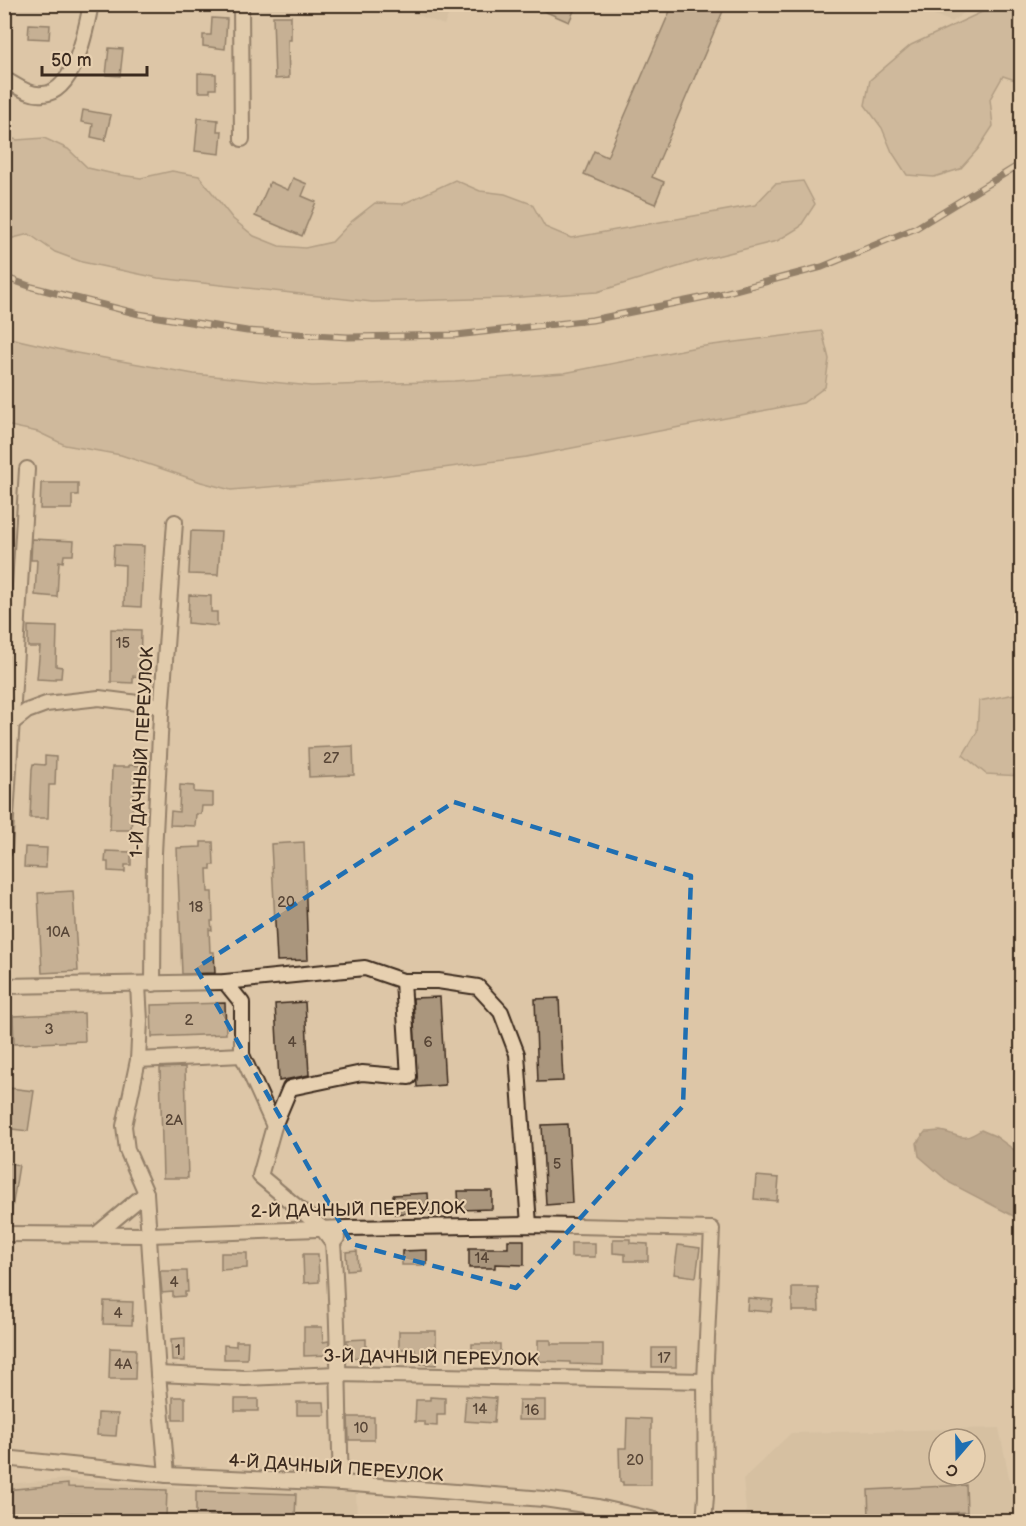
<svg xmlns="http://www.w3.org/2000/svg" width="1026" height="1526" font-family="'Balsamiq Sans',sans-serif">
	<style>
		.built { fill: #ceb89a; fill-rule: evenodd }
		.green { fill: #bfa98e; stroke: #7d6a56; stroke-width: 1.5 }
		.water { fill: #98836d; stroke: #735f4d; stroke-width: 1.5 }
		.building { fill: #aa967d; stroke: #3b2a1e; stroke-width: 1.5 }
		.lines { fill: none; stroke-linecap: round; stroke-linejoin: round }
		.minor-casing { stroke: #3b2a1e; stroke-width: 18 }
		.minor { stroke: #e7d0b0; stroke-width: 14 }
		.rail-casing { stroke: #3b2a1e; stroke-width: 7 }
		.rail { stroke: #e7d0b0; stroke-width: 4.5; stroke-dasharray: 14; stroke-linecap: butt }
		.marked { fill: none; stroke: #1f6fb2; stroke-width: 4.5; stroke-dasharray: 12 8; stroke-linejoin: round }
		.labels { text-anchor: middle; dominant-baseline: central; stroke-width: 4.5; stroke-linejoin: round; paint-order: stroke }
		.number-label { font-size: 15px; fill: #574536 }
		.street-label { font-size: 18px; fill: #3b2a1e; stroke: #e7d0b0 }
	</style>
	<rect width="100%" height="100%" fill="#ddc6a7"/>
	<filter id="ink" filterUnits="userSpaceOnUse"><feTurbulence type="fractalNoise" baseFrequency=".0167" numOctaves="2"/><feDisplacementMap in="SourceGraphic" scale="12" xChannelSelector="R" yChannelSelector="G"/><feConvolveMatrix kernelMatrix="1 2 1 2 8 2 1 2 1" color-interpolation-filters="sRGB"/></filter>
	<g filter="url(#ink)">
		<g class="built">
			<path d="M 392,5 L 453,4 L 453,5 L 444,25 Z"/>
			<path d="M 910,5 L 974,5 L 952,22 Z"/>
			<path d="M 999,1428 L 1018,1521 L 747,1521 L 743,1479 L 791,1433 ZM 939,1439 L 975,1439 L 975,1475 L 939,1475 Z"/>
			<path d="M 68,1479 L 171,1487 L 356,1492 L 357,1521 L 5,1522 L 5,1484 Z"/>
		</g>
		<g class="green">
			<path d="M 997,5 L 1021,5 L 1021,82 L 1003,76 L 990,99 L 993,126 L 978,149 L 960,169 L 934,177 L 907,175 L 892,152 L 882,128 L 865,105 L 870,80 L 911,45 Z"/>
			<path d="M 4,136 L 17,140 L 44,138 L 68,149 L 88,168 L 114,174 L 141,178 L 172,171 L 199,176 L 233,219 L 254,236 L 279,246 L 305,248 L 332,242 L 352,221 L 375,203 L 403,204 L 455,180 L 480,191 L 505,194 L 532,204 L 545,227 L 571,238 L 755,205 L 775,184 L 803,181 L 815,204 L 800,227 L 777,241 L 697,261 L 597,292 L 507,298 L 372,302 L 158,278 L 82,262 L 55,252 L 29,234 L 5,240 Z"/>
			<path d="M 822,331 L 829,359 L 825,387 L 803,403 L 526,457 L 351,480 L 231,490 L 201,482 L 121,455 L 65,445 L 38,432 L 5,425 L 5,337 L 71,352 L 194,374 L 311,386 L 455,381 L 564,373 L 697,347 Z"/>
			<path d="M 1021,693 L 1021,776 L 986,774 L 963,755 L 977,732 L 979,701 Z"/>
		</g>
		<path class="water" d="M 981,1130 L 995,1136 L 1021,1155 L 1021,1220 L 950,1183 L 919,1156 L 917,1143 L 925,1132 C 930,1132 936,1131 940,1131 C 960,1134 960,1144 981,1130 Z"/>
		<g class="building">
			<path d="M 528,4 L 577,4 L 569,22 Z"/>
			<path d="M 673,4 L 726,4 L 652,177 L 664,182 L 655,204 L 584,174 L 594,151 L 607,157 Z"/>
			<path d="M 273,16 L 291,16 L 291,40 L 288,40 L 289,78 L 275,79 Z"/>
			<path d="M 212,18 L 227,19 L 225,49 L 203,46 L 203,35 L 211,35 Z"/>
			<path d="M 29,24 L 50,25 L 49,39 L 28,38 Z"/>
			<path d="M 109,48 L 123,49 L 120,76 L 106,75 Z"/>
			<path d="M 198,73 L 216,74 L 216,89 L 210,89 L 210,92 L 198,92 Z"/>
			<path d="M 83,110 L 111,115 L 105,140 L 91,137 L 93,124 L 81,122 Z"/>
			<path d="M 198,118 L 218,120 L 217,131 L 222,131 L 220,154 L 195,151 Z"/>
			<path d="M 293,178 L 307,184 L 302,196 L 316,202 L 302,236 L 255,216 L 270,182 L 288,190 Z"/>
			<path d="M 41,483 L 78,483 L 78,495 L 72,495 L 72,509 L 40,509 Z"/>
			<path d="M 191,531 L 221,532 L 218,575 L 189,574 Z"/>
			<path d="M 32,539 L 74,541 L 73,555 L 64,555 L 63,562 L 59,561 L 57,597 L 35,595 L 37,560 L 31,560 Z"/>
			<path d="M 114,545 L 144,546 L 141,607 L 124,606 L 125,565 L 113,564 Z"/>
			<path d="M 189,595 L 211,596 L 211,612 L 217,612 L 217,626 L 188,623 Z"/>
			<path d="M 28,626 L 57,627 L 56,666 L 62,667 L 61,678 L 55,678 L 55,680 L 37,679 L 40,647 L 28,647 Z"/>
			<path d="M 111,629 L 141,630 L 140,677 L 133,676 L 133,683 L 111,682 Z"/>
			<path d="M 353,746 L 354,775 L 309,777 L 308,748 Z"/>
			<path d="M 45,756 L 56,757 L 55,785 L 49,785 L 48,818 L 30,818 L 32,769 L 33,764 L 45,765 Z"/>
			<path d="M 129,765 L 140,766 L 140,778 L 135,778 L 131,830 L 110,830 L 112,767 L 129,767 Z"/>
			<path d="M 180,785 L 194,786 L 194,792 L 213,793 L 213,806 L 202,806 L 201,814 L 196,814 L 195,826 L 170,825 L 171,811 L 179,812 Z"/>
			<path d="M 201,842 L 213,842 L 214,865 L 211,865 L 211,869 L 207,869 L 208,892 L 212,892 L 213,921 L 211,921 L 212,930 L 209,929 L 210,952 L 214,952 L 215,973 L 182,974 L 177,848 L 201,847 Z"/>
			<path d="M 304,842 L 308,960 L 277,961 L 271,844 Z"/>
			<path d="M 25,847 L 47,848 L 46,868 L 24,867 Z"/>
			<path d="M 106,851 L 131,852 L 131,865 L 125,865 L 125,872 L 108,871 L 108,862 L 105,862 Z"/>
			<path d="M 73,891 L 78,971 L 42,973 L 38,893 Z"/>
			<path d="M 440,997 L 445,1085 L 417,1087 L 413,998 Z"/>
			<path d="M 559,998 L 563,1081 L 538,1082 L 535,999 Z"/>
			<path d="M 305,1002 L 309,1075 L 279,1081 L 275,1004 Z"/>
			<path d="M 225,1003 L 226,1034 L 152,1037 L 151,1005 Z"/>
			<path d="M 84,1013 L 85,1041 L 14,1044 L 13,1016 Z"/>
			<path d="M 185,1067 L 188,1178 L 163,1178 L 160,1068 Z"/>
			<path d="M 9,1088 L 34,1091 L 28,1131 L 4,1128 Z"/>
			<path d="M 568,1124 L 572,1203 L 546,1205 L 542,1125 Z"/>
			<path d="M 4,1162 L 19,1165 L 11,1215 L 4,1214 Z"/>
			<path d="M 756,1176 L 779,1178 L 777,1201 L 754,1199 Z"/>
			<path d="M 458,1191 L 492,1191 L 492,1209 L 459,1210 Z"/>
			<path d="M 428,1193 L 429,1211 L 394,1214 L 393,1195 Z"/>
			<path d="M 613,1239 L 630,1239 L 630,1243 L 648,1244 L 648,1261 L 625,1261 L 625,1254 L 613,1253 Z"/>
			<path d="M 508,1240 L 524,1240 L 524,1265 L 495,1264 L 495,1268 L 469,1268 L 469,1248 L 508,1248 Z"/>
			<rect x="571" y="1243" width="24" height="14"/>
			<path d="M 678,1245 L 700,1248 L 696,1277 L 674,1274 Z"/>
			<path d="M 427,1250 L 427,1265 L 402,1265 L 402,1251 Z"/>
			<path d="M 357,1251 L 358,1269 L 347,1270 L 346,1252 Z"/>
			<path d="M 221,1253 L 247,1253 L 247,1268 L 221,1270 Z"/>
			<path d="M 303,1254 L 318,1254 L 319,1282 L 304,1283 Z"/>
			<path d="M 160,1271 L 187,1271 L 188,1292 L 185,1292 L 185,1296 L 173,1297 L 173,1292 L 162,1293 Z"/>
			<path d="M 792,1287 L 818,1287 L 819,1311 L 792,1311 Z"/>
			<path d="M 748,1298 L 773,1300 L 771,1312 L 747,1310 Z"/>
			<path d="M 104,1301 L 133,1302 L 132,1325 L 103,1324 Z"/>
			<path d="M 304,1327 L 322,1327 L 323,1342 L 329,1341 L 329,1355 L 304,1356 Z"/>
			<path d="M 399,1331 L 436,1331 L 436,1365 L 421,1364 L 421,1358 L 415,1358 L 415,1349 L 399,1349 Z"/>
			<path d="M 185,1338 L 185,1361 L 172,1361 L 171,1339 Z"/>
			<path d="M 366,1339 L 366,1357 L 347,1358 L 347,1340 Z"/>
			<path d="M 538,1340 L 551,1340 L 551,1344 L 603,1344 L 603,1365 L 570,1364 L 570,1362 L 538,1361 Z"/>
			<path d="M 236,1341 L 248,1341 L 247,1359 L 224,1359 L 224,1345 L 236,1346 Z"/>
			<rect x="472" y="1344" width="28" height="15"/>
			<path d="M 110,1348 L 136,1349 L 135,1379 L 109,1379 Z"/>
			<rect x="652" y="1348" width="24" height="19"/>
			<path d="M 466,1396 L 496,1398 L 494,1423 L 464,1421 Z"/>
			<rect x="173" y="1397" width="12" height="23"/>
			<path d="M 430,1397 L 445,1398 L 445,1415 L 437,1415 L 437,1426 L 425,1425 L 425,1422 L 415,1422 L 416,1400 L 430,1400 Z"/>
			<rect x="235" y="1399" width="23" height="12"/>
			<path d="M 519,1400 L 545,1400 L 545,1420 L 518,1420 Z"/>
			<path d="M 297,1402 L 324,1402 L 325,1415 L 297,1415 Z"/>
			<path d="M 98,1413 L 118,1414 L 116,1436 L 97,1435 Z"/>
			<path d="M 348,1417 L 374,1417 L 374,1440 L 349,1440 Z"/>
			<path d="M 627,1418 L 651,1419 L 651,1485 L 623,1485 L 623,1482 L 620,1482 L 619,1448 L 626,1448 Z"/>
			<path d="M 68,1484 L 68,1487 L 167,1490 L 166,1516 L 71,1513 L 19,1518 L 20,1521 L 4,1521 L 4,1490 Z"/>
			<path d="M 966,1485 L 967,1512 L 869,1517 L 868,1490 Z"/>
			<path d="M 196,1491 L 296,1494 L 295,1518 L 196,1515 Z"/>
		</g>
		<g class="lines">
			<defs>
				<g id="minor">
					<path d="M 241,4 L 242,139"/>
					<path d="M 4,79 C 16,85 29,96 43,94 C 75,92 86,29 91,4"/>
					<path d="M 12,723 L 27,711 L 46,704 L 99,698 L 161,706"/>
					<path d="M 4,851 L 27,469"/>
					<path d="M 225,982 L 242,1003 L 242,1055 L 274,1126"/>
					<path d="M 153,984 L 154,853 L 161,716 L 175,522"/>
					<path d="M 138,985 L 140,1021 L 138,1060 L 124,1126 L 127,1150 L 146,1193 L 158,1374 L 167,1475"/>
					<path d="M 4,986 L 225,982 L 365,968 L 403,981 L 438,981 L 478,987 L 501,1012 L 517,1054 L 529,1225"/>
					<path d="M 138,1060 L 242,1055"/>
					<path d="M 4,1234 L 149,1235 L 346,1228 L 529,1225 L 712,1229 L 705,1381 L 706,1496 L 704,1522"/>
					<path d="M 97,1234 L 146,1193"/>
					<path d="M 337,1238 L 333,1243 C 339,1323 338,1403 341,1483"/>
					<path d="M 333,1243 L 322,1228 L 260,1176 L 274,1126 L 290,1088 L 362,1073 L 409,1077 L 403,981"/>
					<path d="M 158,1374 L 245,1378 L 337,1374 L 705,1381"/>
					<path d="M 4,1458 L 167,1475 L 341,1483 L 544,1499 L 598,1507 L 664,1522"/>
				</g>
			</defs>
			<use href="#minor" class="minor-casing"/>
			<use href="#minor" class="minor"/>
			<defs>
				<path id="rail" d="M 4,277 L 32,287 L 139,314 L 247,331 L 348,337 L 456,335 L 592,320 L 720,294 L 822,267 L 916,228 L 1022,163"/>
			</defs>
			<use href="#rail" class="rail-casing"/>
			<use href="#rail" class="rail"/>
		</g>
	</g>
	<path d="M0 0H1026V1526H0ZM 454,802 L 691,876 L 683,1106 L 516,1288 L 352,1244 L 196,968 Z" fill="#ddc6a7" fill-opacity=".55" fill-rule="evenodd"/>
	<path class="marked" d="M 454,802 L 691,876 L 683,1106 L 516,1288 L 352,1244 L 196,968 Z"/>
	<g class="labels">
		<g class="number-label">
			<text x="123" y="643">15</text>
			<text x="331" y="758">27</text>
			<text x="286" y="902">20</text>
			<text x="196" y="907">18</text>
			<text x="58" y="932">10А</text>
			<text x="189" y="1020">2</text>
			<text x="49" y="1029">3</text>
			<text x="292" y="1042">4</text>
			<text x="428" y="1042">6</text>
			<text x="174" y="1120">2А</text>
			<text x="557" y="1164">5</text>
			<text x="482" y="1258">14</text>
			<text x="174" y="1282">4</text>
			<text x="118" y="1313">4</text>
			<text x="178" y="1350">1</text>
			<text x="664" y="1358">17</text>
			<text x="123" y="1364">4А</text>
			<text x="480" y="1409">14</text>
			<text x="532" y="1410">16</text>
			<text x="361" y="1428">10</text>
			<text x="635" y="1460">20</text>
		</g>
		<g class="street-label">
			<text transform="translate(142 752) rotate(-87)">1-Й ДАЧНЫЙ ПЕРЕУЛОК</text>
			<text transform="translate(358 1210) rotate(-1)">2-Й ДАЧНЫЙ ПЕРЕУЛОК</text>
			<text transform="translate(431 1358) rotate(1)">3-Й ДАЧНЫЙ ПЕРЕУЛОК</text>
			<text transform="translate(336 1468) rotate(4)">4-Й ДАЧНЫЙ ПЕРЕУЛОК</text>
		</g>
	</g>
	<rect width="1026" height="1526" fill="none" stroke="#e7d0b0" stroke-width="24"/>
	<rect x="12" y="12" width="1002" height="1502" fill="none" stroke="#3b2a1e" stroke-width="2" filter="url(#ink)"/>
	<g transform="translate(957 1457) rotate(200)"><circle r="28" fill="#e7d0b0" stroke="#a28e76" stroke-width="1.5"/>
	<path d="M0-4.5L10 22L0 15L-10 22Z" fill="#1f6fb2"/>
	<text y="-9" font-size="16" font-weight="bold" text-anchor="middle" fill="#3b2a1e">С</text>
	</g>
	<path d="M42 66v9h105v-9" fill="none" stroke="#3b2a1e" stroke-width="3"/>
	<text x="51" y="66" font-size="18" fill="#3b2a1e" stroke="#e7d0b0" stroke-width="4.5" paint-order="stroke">50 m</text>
</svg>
